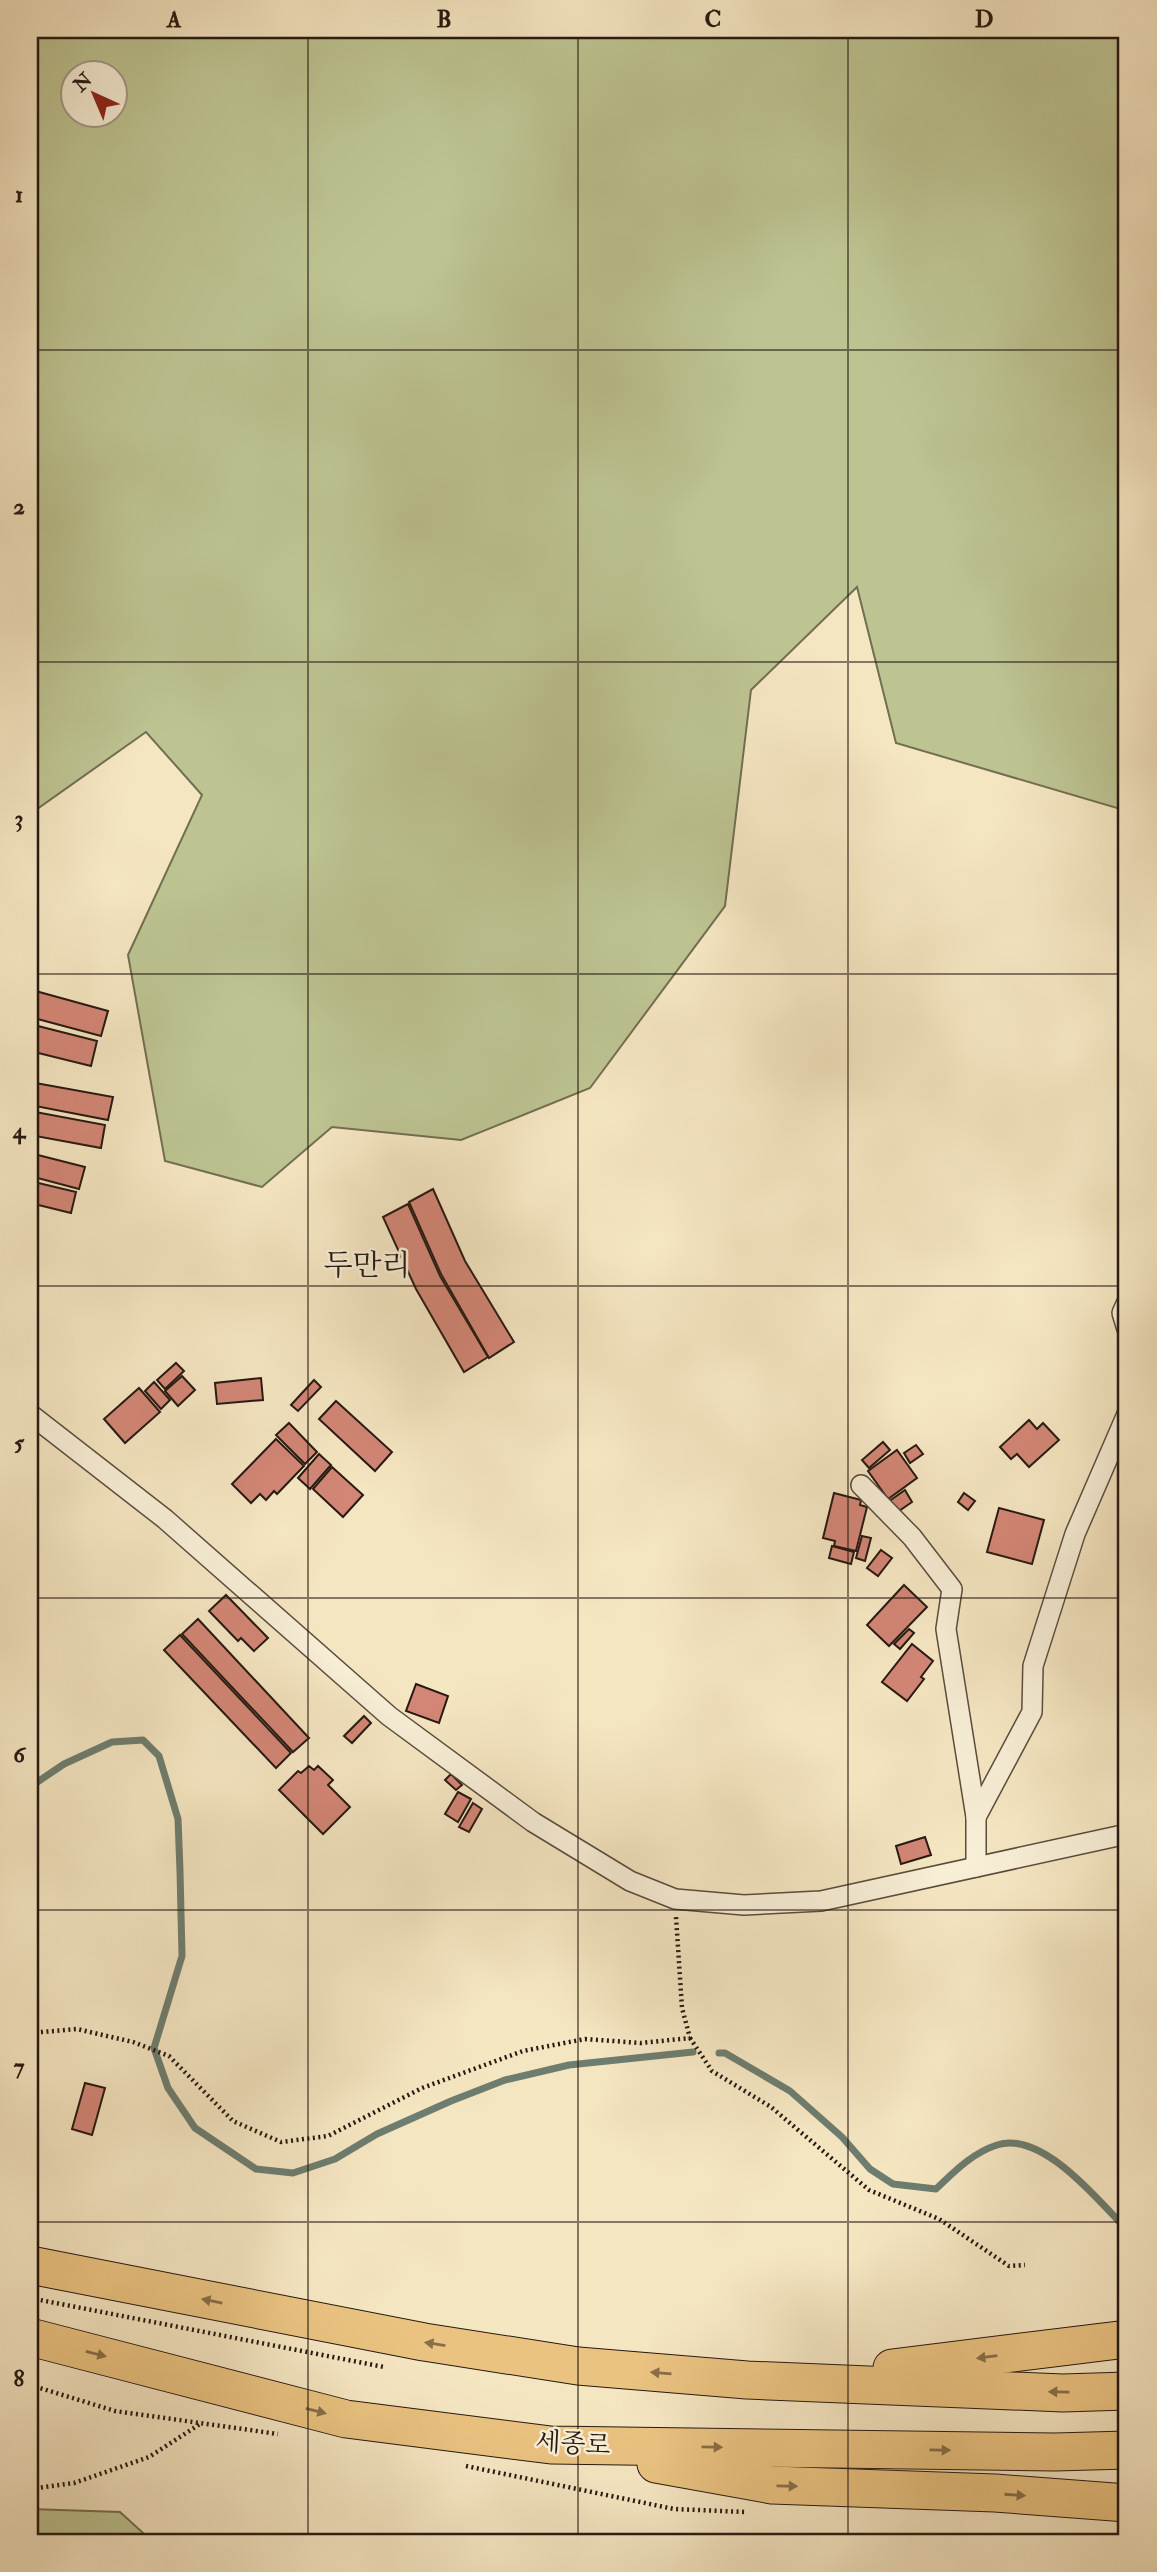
<svg xmlns="http://www.w3.org/2000/svg" width="1157" height="2572" font-family="'IM FELL Double Pica','Noto Serif KR',serif">
	<style>
		.green { fill: #bdc492; stroke: #726e52; stroke-width: 2; fill-rule: evenodd }
		.lines { fill: none; stroke-linecap: round; stroke-linejoin: round }
		.stream { stroke: #6d7d6f; stroke-width: 7 }
		.building { fill: #d38676; stroke: #261911; stroke-width: 2 }
		.street-casing { stroke: #5a4c3d; stroke-width: 22 }
		.highway-casing { stroke: #261911; stroke-width: 39 }
		.path { stroke: #261911; stroke-width: 4.5; stroke-dasharray: 2 3.5; stroke-linecap: butt }
		.street { stroke: #f8efd7; stroke-width: 19 }
		.highway { stroke: #eac381; stroke-width: 37 }
		.oneway { fill: #886e49 }
		.grid { fill: none; stroke: #261911; stroke-width: 2; stroke-opacity: 0.55 }
		.labels { text-anchor: middle; dominant-baseline: central; stroke-width: 5; stroke-linejoin: round; paint-order: stroke }
		.street-label { font-size: 26px; fill: #261911; stroke: #f8efd7 }
		.quarter-label { font-size: 30px; fill: #261911; stroke: #f8efd7 }
		.neatline { fill: none; stroke: #261911; stroke-width: 2.5 }
		.grid-label { font-size: 23px; text-anchor: middle; font-weight: bold; fill: #261911 }
	</style>
	<rect width="100%" height="100%" fill="#f5e6c2"/>
	<filter id="stains"><feTurbulence type="fractalNoise" baseFrequency=".00286" numOctaves="4"/><feColorMatrix values="0 0 0 0 .2 0 0 0 0 .09 0 0 0 0 .02 0 0 0 .5 -.17"/></filter>
	<radialGradient id="worn" r=".72"><stop offset=".6" stop-color="#630" stop-opacity="0"/><stop offset="1" stop-color="#630" stop-opacity=".3"/></radialGradient>
	<g class="green">
		<path d="M 30,30 L 1127,30 L 1127,811 L 896,743 L 857,587 L 751,690 L 725,906 L 590,1088 L 461,1140 L 332,1127 L 262,1187 L 165,1161 L 128,955 L 202,795 L 146,732 L 30,814 ZM 74,74 L 116,74 L 116,116 L 74,116 Z"/>
		<path d="M 30,2509 L 120,2512 L 153,2542 L 30,2542 Z"/>
		<path d="M 827,2539 L 1053,2539 L 1096,2542 L 762,2542 Z"/>
	</g>
	<g class="lines">
		<g class="stream">
			<path d="M 30,1787 L 64,1764 L 112,1742 L 143,1740 L 159,1756 L 178,1819 L 180,1871 L 182,1956 L 154,2048 L 168,2088 L 195,2128 L 256,2169 L 293,2173 L 335,2159 L 377,2134 L 451,2101 L 505,2080 L 569,2065 L 693,2052"/>
			<path d="M 719,2053 L 725,2053 L 790,2091 L 842,2137 L 870,2169 L 893,2184 L 936,2189 C 954,2172 972,2153 997,2145 C 1042,2130 1099,2201 1127,2230"/>
		</g>
	</g>
	<g class="building">
		<path d="M 32,990 L 108,1011 L 101,1036 L 30,1017 Z"/>
		<path d="M 30,1024 L 97,1041 L 91,1066 L 30,1051 Z"/>
		<path d="M 30,1082 L 113,1097 L 108,1120 L 30,1105 Z"/>
		<path d="M 30,1111 L 105,1125 L 101,1148 L 30,1135 Z"/>
		<path d="M 30,1153 L 85,1167 L 79,1189 L 30,1176 Z"/>
		<path d="M 30,1181 L 76,1192 L 71,1213 L 30,1203 Z"/>
		<path d="M 433,1189 L 465,1261 L 514,1342 L 489,1358 L 441,1274 L 409,1202 Z"/>
		<path d="M 408,1204 L 440,1276 L 488,1357 L 464,1372 L 416,1289 L 383,1217 Z"/>
		<path d="M 176,1363 L 184,1371 L 165,1389 L 157,1380 Z"/>
		<path d="M 182,1376 L 195,1390 L 178,1406 L 165,1391 Z"/>
		<path d="M 261,1378 L 263,1400 L 217,1404 L 215,1383 Z"/>
		<path d="M 314,1380 L 321,1387 L 298,1411 L 291,1405 Z"/>
		<path d="M 154,1382 L 170,1400 L 161,1409 L 145,1391 Z"/>
		<path d="M 139,1388 L 160,1412 L 125,1443 L 104,1419 Z"/>
		<path d="M 336,1401 L 392,1452 L 375,1471 L 319,1419 Z"/>
		<path d="M 1029,1420 L 1037,1429 L 1043,1423 L 1059,1440 L 1029,1467 L 1017,1454 L 1011,1459 L 1000,1447 Z"/>
		<path d="M 289,1423 L 317,1452 L 305,1464 L 276,1435 Z"/>
		<path d="M 276,1439 L 304,1466 L 277,1494 L 274,1491 L 266,1500 L 260,1494 L 251,1503 L 232,1484 Z"/>
		<path d="M 1126,1441 L 1127,1441 L 1127,1468 L 1115,1462 Z"/>
		<path d="M 883,1442 L 890,1450 L 869,1468 L 862,1460 Z"/>
		<path d="M 916,1445 L 923,1454 L 910,1463 L 904,1453 Z"/>
		<path d="M 897,1450 L 917,1478 L 888,1499 L 868,1471 Z"/>
		<path d="M 319,1454 L 331,1465 L 310,1489 L 298,1478 Z"/>
		<path d="M 332,1467 L 363,1495 L 343,1517 L 313,1489 Z"/>
		<path d="M 905,1490 L 912,1502 L 896,1513 L 888,1502 Z"/>
		<path d="M 834,1493 L 861,1500 L 860,1505 L 867,1507 L 856,1551 L 834,1546 L 835,1541 L 823,1538 Z"/>
		<path d="M 964,1493 L 975,1501 L 968,1510 L 958,1502 Z"/>
		<path d="M 999,1508 L 1044,1520 L 1032,1564 L 987,1552 Z"/>
		<path d="M 862,1536 L 871,1538 L 865,1561 L 856,1558 Z"/>
		<path d="M 832,1546 L 854,1552 L 851,1564 L 829,1558 Z"/>
		<path d="M 881,1550 L 892,1558 L 878,1576 L 867,1568 Z"/>
		<path d="M 904,1585 L 927,1607 L 889,1646 L 867,1625 Z"/>
		<path d="M 226,1595 L 268,1638 L 254,1651 L 241,1638 L 238,1641 L 209,1611 Z"/>
		<path d="M 198,1619 L 309,1738 L 293,1752 L 182,1634 Z"/>
		<path d="M 909,1629 L 914,1633 L 900,1649 L 894,1644 Z"/>
		<path d="M 180,1635 L 291,1753 L 276,1768 L 164,1650 Z"/>
		<path d="M 912,1644 L 933,1661 L 921,1677 L 924,1679 L 907,1701 L 882,1682 Z"/>
		<path d="M 416,1684 L 448,1696 L 439,1723 L 406,1711 Z"/>
		<path d="M 364,1716 L 371,1723 L 352,1743 L 344,1736 Z"/>
		<path d="M 309,1766 L 314,1770 L 318,1766 L 333,1780 L 328,1785 L 350,1807 L 323,1834 L 279,1790 L 298,1771 L 301,1773 Z"/>
		<path d="M 451,1774 L 462,1785 L 456,1790 L 445,1780 Z"/>
		<path d="M 458,1792 L 471,1799 L 458,1822 L 445,1814 Z"/>
		<path d="M 473,1803 L 482,1809 L 469,1832 L 459,1827 Z"/>
		<path d="M 925,1837 L 931,1855 L 901,1864 L 896,1846 Z"/>
		<path d="M 85,2083 L 105,2088 L 92,2135 L 72,2129 Z"/>
	</g>
	<g class="lines">
		<defs>
			<g id="street">
				<path d="M 1127,1302 L 1122,1313 L 1127,1329"/>
				<path d="M 30,1414 L 165,1519 L 389,1716 L 533,1822 L 630,1881 L 675,1899 L 744,1905 L 821,1901 L 1127,1834"/>
				<path d="M 861,1485 L 912,1537 L 952,1589 L 946,1629 L 976,1817 L 976,1867"/>
				<path d="M 976,1817 L 1032,1712 L 1033,1666 L 1075,1534 L 1127,1414"/>
			</g>
			<g id="highway">
				<path d="M 30,2265 L 424,2342 L 578,2366 L 747,2380 L 1063,2393 L 1127,2391"/>
				<path d="M 30,2337 L 346,2419 L 551,2445 L 1055,2452 L 1127,2450"/>
				<path d="M 892,2368 L 1127,2339"/>
				<path d="M 656,2464 L 772,2485 L 995,2493 L 1127,2503"/>
			</g>
		</defs>
		<use href="#street" class="street-casing"/>
		<use href="#highway" class="highway-casing"/>
		<g class="path">
			<path d="M 30,2033 L 77,2029 L 133,2042 L 169,2056 L 233,2121 L 281,2142 L 328,2136 L 422,2088 L 523,2051 L 585,2039 L 641,2043 L 690,2038 L 682,2008 L 676,1917"/>
			<path d="M 690,2038 L 712,2071 L 771,2107 L 869,2190 L 939,2219 L 1009,2266 L 1025,2265"/>
			<path d="M 30,2298 L 384,2367"/>
			<path d="M 30,2385 L 115,2411 L 278,2434"/>
			<path d="M 466,2466 L 674,2509 L 746,2512"/>
			<path d="M 30,2489 L 74,2483 L 149,2457 L 200,2424"/>
		</g>
		<use href="#street" class="street"/>
		<use href="#highway" class="highway"/>
	</g>
	<defs><path id="oneway-solid" d="M-6-.8H1V-3.2L6.5 0L1 3.2V.8H-6Z" transform="scale(1.75)"/></defs>
	<g class="oneway">
		<use href="#oneway-solid" transform="translate(212 2301) rotate(-169)"/>
		<use href="#oneway-solid" transform="translate(435 2344) rotate(-171)"/>
		<use href="#oneway-solid" transform="translate(96 2354) rotate(14)"/>
		<use href="#oneway-solid" transform="translate(987 2357) rotate(173)"/>
		<use href="#oneway-solid" transform="translate(661 2373) rotate(-175)"/>
		<use href="#oneway-solid" transform="translate(1059 2392) rotate(-179)"/>
		<use href="#oneway-solid" transform="translate(316 2411) rotate(14)"/>
		<use href="#oneway-solid" transform="translate(712 2447) rotate(1)"/>
		<use href="#oneway-solid" transform="translate(940 2450) rotate(1)"/>
		<use href="#oneway-solid" transform="translate(787 2486) rotate(1)"/>
		<use href="#oneway-solid" transform="translate(1015 2495) rotate(4)"/>
	</g>
	<path class="grid" d="M 308,30 L 308,2542M 578,30 L 578,2542M 848,30 L 848,2542M 30,350 L 1127,350M 30,662 L 1127,662M 30,974 L 1127,974M 30,1286 L 1127,1286M 30,1598 L 1127,1598M 30,1910 L 1127,1910M 30,2222 L 1127,2222"/>
	<g class="labels">
		<g class="street-label">
			<text transform="translate(573 2444) rotate(3)">세종로</text>
		</g>
		<g class="quarter-label">
			<text x="367" y="1265">두만리</text>
		</g>
	</g>
	<rect width="1157" height="2572" fill="none" stroke="#f5e6c2" stroke-width="77"/>
	<g transform="translate(94 94) rotate(316)"><circle r="33" fill="#f8efd7" stroke="#a49988" stroke-width="2"/>
	<path d="M0-5L12 26L0 18L-12 26Z" fill="#8f2418"/>
	<text y="-10" font-size="19" font-weight="bold" text-anchor="middle" fill="#261911">N</text>
	</g>
	<rect x="38" y="38" width="1080" height="2496" class="neatline"/>
	<g class="grid-label">
		<text x="174" y="27">A</text>
		<text x="444" y="27">B</text>
		<text x="713" y="27">C</text>
		<text x="984" y="27">D</text>
		<text x="19" y="202">1</text>
		<text x="19" y="514">2</text>
		<text x="19" y="826">3</text>
		<text x="19" y="1138">4</text>
		<text x="19" y="1450">5</text>
		<text x="19" y="1762">6</text>
		<text x="19" y="2074">7</text>
		<text x="19" y="2386">8</text>
	</g>
	<rect width="100%" height="100%" filter="url(#stains)"/>
	<rect width="100%" height="100%" fill="url(#worn)"/>
</svg>
